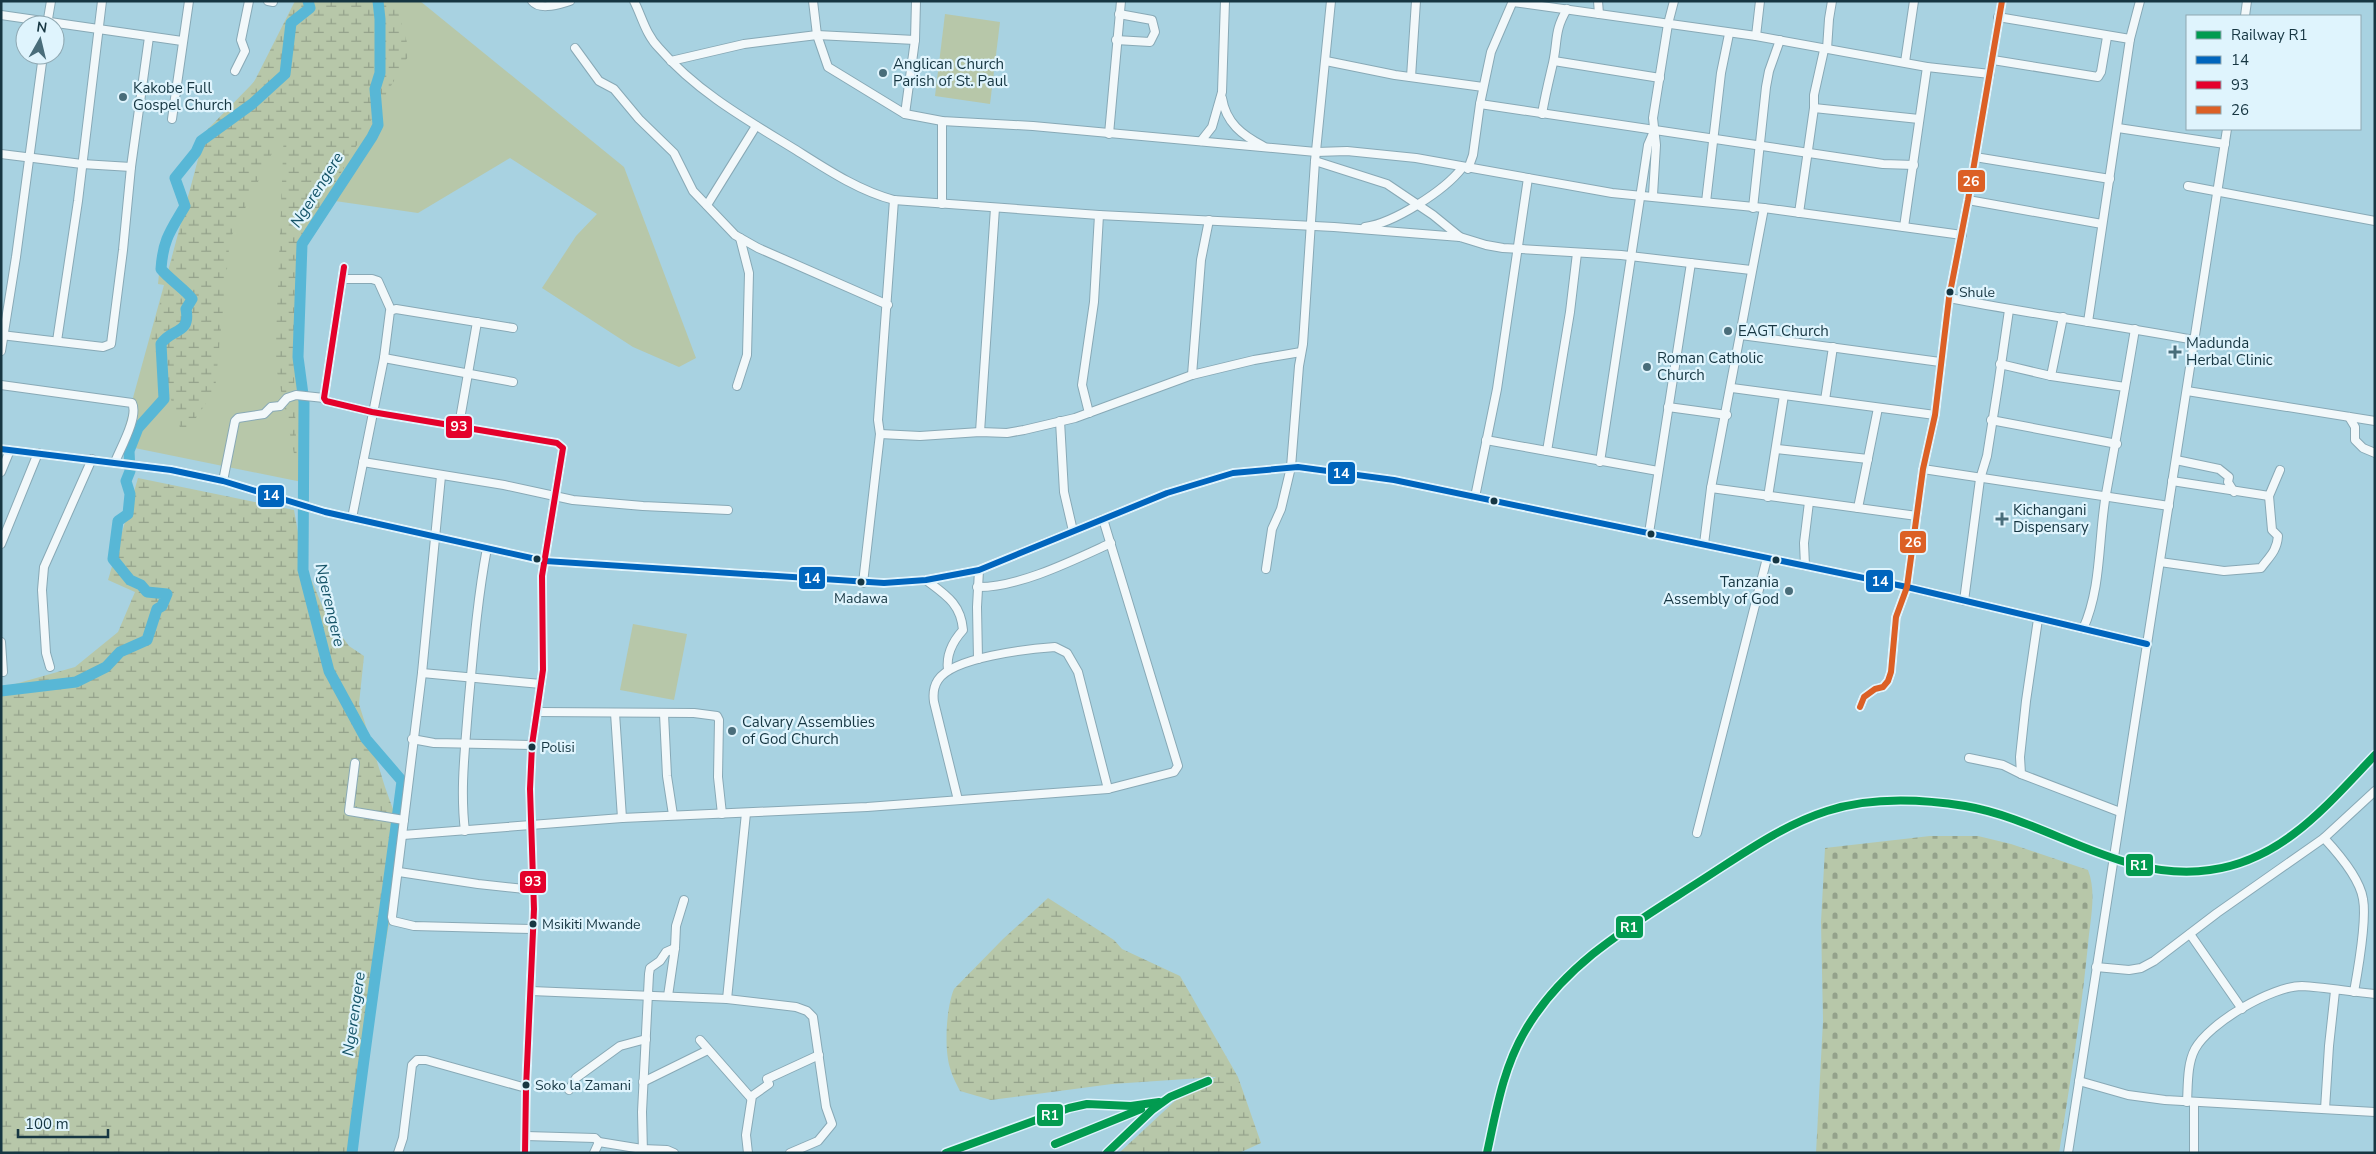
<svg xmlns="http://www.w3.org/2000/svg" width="2376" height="1154" font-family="'Nunito Sans',sans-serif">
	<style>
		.green { fill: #b7c7a9 }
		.wetland { fill: url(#wetland-marsh) }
		.cemetery { fill: url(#cemetery-stones) }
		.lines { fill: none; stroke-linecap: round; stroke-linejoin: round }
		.river { stroke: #58b7d6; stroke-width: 11 }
		.minor-casing { stroke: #88a9b6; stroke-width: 10 }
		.minor { stroke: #f2f8fa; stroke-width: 8 }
		.bus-1-casing { stroke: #dff4fd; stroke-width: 10 }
		.bus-2-casing { stroke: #dff4fd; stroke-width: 10 }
		.bus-3-casing { stroke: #dff4fd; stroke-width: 10 }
		.bus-1 { stroke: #0065bd; stroke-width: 6 }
		.bus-2 { stroke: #e4002b; stroke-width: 6 }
		.bus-3 { stroke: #dc6025; stroke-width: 6 }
		.rail-1-casing { stroke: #dff4fd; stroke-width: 11 }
		.rail-1 { stroke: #029b50; stroke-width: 8 }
		.poi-dot { fill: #496d7a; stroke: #dff4fd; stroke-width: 2 }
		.bus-dot { fill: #163642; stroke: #dff4fd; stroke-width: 2 }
		.labels { text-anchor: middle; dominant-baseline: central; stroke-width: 4.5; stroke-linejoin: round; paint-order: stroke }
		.bus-label { font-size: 14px; fill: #163642; stroke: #dff4fd; text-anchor: start }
		.poi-label { font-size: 15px; fill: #163642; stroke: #dff4fd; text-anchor: start }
		.water-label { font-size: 16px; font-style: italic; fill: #155468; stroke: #dff4fd }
		.line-badge { stroke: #dff4fd; stroke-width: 2 }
		.badge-label { font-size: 14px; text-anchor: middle; font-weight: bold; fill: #fff }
	</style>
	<defs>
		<pattern id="wetland-marsh" width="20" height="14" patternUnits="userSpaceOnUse" patternTransform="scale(1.25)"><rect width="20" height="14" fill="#b7c7a9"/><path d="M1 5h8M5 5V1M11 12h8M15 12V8" fill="none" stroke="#94a28b"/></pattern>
		<pattern id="cemetery-stones" width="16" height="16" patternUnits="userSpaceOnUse" patternTransform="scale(1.25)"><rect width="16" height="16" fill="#b7c7a9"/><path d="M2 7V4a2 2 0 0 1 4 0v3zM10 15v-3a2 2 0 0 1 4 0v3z" fill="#94a28b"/></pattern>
	</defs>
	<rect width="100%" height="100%" fill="#a8d2e1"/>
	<g class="green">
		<path d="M 316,1 L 420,1 L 624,167 L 696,358 L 679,367 L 633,347 L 542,288 L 576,236 L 597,214 L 510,158 L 418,213 L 335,201 L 303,244 L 302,382 L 299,427 L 302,482 L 120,445 L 164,285 L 158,284 L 159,274 L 167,275 L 200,152 Z"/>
		<path d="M 945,14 L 1000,22 L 990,104 L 935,96 Z"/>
		<path d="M 633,624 L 687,634 L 674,700 L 620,690 Z"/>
	</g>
	<g class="wetland">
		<path d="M 295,1 L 395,1 L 410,53 L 301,242 L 293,347 L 297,468 L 275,362 L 284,129 L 230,239 L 215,390 L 183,437 L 151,337 L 206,131 L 254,82 Z"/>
		<path d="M 138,478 L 294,510 L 303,560 L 326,615 L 349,646 L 364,656 L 359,704 L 385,787 L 404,840 L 348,1153 L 1,1153 L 1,688 L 75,667 L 118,632 L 135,592 L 108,580 Z"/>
		<path d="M 1048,898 L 1114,940 L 1122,949 L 1180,976 L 1238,1077 L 1261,1143 L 1239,1153 L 1119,1153 L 1176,1100 L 1216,1077 L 1112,1084 L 991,1100 L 960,1091 C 956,1083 952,1076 950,1068 C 944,1049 946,1008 954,989 L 1003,939 Z"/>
	</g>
	<path class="cemetery" d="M 1930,836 L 1978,836 L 2011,844 L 2088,870 C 2097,893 2090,920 2088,945 C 2081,1015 2070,1084 2059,1153 L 1816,1153 L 1823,1021 L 1821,922 L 1825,848 Z"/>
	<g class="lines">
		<g class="river">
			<path d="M 1,691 L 76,682 L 106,667 L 120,652 L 147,640 L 157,609 L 162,606 L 167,594 L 147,592 L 141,585 L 130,580 L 113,559 L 118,521 L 128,514 L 130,494 L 126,481 L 130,471 L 129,451 L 138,428 L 164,399 L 161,344 C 171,328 191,335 186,309 L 192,299 C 187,291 169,279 161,269 C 163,239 171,230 185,206 L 175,178 L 196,152 L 201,141 L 252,104 L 285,74 L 291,23 L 310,8 L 308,1"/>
			<path d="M 352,1153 C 367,1029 386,905 402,781 L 366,739 L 329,671 L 303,570 L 304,402 L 298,357 L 302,244 L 372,137 L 378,125 L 375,89 L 380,73 L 380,19 L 378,1"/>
		</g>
		<defs>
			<g id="minor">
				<path d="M 268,1 L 273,2"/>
				<path d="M 532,1 C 540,11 559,4 570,1"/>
				<path d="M 634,1 C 642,17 646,35 659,48 C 697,92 747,120 796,150 C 826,169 859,191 894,200 L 1099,215 L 1334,227 L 1460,237 L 1486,245 L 1503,248 L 1621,255 L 1751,270"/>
				<path d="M 813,1 L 817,35 L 828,67 L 905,114 L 942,121 L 1033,126 L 1316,152 L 1347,151 L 1416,158 L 1612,193 L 1764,208 L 1962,235"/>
				<path d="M 1598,1 L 1599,14"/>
				<path d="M 1513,2 L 1756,36 L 1927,67 L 1990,74"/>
				<path d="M 1,15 L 182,41"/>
				<path d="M 2245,16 L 2247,1"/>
				<path d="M 1998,17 L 2130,39"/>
				<path d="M 47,25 L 51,1"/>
				<path d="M 1756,36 L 1760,1"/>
				<path d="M 1116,40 L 1150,42 L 1155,32 L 1152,20 L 1119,14"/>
				<path d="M 575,48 L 599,81 L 614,89 L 639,119 L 674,153 L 693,191 L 735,235 L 758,248 L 888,305"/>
				<path d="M 1827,49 L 1829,19 L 1832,1"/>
				<path d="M 1993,60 L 2098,77 L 2101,72 L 2107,37"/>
				<path d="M 671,61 L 744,44 L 817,35 L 915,40"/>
				<path d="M 1326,61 L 1395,75 L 1483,87"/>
				<path d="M 1554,61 L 1660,78"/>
				<path d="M 1905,62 L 1914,1"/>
				<path d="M 235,71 L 245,51 L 241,40 L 249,1"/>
				<path d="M 1411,77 L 1416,1"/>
				<path d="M 1222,98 C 1226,123 1242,135 1263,146"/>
				<path d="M 1480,104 L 1883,164 L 1914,165"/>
				<path d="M 1814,108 L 1919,119"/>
				<path d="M 905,114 L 915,40 L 916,1"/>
				<path d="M 1542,114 C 1545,96 1549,80 1553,63 C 1558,40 1554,31 1567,9"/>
				<path d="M 172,119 L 189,1"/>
				<path d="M 942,121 L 942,204"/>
				<path d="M 2118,128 L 2225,144"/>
				<path d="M 1109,134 L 1121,1"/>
				<path d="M 1201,141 L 1212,127 L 1222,92 L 1225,1"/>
				<path d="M 1,154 L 82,164 L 131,167"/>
				<path d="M 1975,157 L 2110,179"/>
				<path d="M 1315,161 L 1387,184 L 1433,215 L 1460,237"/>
				<path d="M 1468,169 L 1473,155 L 1480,104 L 1491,52 L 1513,1"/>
				<path d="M 2188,186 L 2375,221"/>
				<path d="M 1653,195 L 1656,145 L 1653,118 L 1668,24 L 1674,1"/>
				<path d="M 1968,200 L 2102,224"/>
				<path d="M 1706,202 L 1721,73 L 1729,34"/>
				<path d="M 707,205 L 756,126"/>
				<path d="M 1753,208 L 1766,87 L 1769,71 L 1780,40"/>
				<path d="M 1799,213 L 1814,108 L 1814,95 L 1824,50"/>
				<path d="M 1365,227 C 1394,223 1444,191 1462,168"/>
				<path d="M 1904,227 L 1927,67"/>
				<path d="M 344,267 L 324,398 L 326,401 L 372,412 L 557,443 L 563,448 L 542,576 L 543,670 L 532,745 L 530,789 L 534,909 L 526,1088 L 525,1153"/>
				<path d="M 343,279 L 372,279 L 378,281 L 391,310"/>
				<path d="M 1949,298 C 2031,314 2113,325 2195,340"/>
				<path d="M 2063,317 L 2051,376 L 2125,387"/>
				<path d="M 2088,322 L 2130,39 L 2140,1"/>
				<path d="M 1,335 L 103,347 L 111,344 L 123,250 L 131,167 L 149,37"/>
				<path d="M 1741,335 L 1940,362"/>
				<path d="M 57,341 L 78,201 L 102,1"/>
				<path d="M 1,351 L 16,257 L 43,55"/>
				<path d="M 384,358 L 513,382"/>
				<path d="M 2000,364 L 2051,376"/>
				<path d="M 1192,375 L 1201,260 L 1209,220"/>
				<path d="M 1,385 L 132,403 C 139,416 120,449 115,462"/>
				<path d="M 737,386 L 747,355 L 749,273 L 740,238"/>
				<path d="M 1732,388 L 1935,415"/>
				<path d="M 2187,391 L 2375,421"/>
				<path d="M 1825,400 L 1833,347"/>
				<path d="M 1668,407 L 1727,415"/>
				<path d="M 1089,413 L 1082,385 L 1094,302 L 1099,215"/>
				<path d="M 2349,417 L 2355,427 L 2355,440 L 2363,448 L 2375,453"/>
				<path d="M 1991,420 L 2117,444"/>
				<path d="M 1060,421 L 1064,492 L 1073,531"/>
				<path d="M 459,425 L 477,322"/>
				<path d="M 980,432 L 995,208"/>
				<path d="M 880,434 L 920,436 L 980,432 L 1007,433 L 1024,430 L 1075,418 L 1192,375 L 1254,360 L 1301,352"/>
				<path d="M 1486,440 L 1658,471"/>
				<path d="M 1,449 L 171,470 L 223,481 L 325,512 L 545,561 L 884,583 L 926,580 L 979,570 L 1167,493 L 1233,473 L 1298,467 L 1394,480 L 1907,587 L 2147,644"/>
				<path d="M 1777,449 L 1868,459"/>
				<path d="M 1547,451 L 1570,312 L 1577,253"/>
				<path d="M 2176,460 L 2219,469 L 2229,477 L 2228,482 L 2234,492"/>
				<path d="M 363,462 L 504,485 L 573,500 L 643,506 L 728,510"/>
				<path d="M 1600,462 L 1648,145 L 1654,131"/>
				<path d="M 1923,469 L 2169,506"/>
				<path d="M 1,472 L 10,450"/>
				<path d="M 441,476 L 422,673 L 392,917 L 393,921 L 414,926 L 532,929"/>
				<path d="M 223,481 L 235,421 L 238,418 L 264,414 L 271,407 L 280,406 L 287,398 L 296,395 L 324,398"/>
				<path d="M 2172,481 L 2269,496"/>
				<path d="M 1711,488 L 1917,516"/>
				<path d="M 1475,497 L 1497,389 L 1528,178"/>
				<path d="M 1768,497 L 1784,395"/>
				<path d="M 1858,508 L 1878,408"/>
				<path d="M 352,518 L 384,358 L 390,311 L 396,309 L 513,328"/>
				<path d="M 1649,533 L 1691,263"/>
				<path d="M 1,544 L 38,453"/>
				<path d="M 1704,544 L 1711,488 L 1764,208"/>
				<path d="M 2160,562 L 2224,571 L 2261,568 C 2269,557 2277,551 2278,536 L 2272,530 L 2269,496 L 2280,470"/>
				<path d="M 1805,566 L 1804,543 L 1809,502"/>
				<path d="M 1266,569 L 1272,529 L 1281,509 L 1291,467 L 1299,366 L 1303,344 L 1315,161 L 1331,1"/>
				<path d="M 926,580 C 946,595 961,604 963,630 C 953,641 946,655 948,670"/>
				<path d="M 863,583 L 880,434 L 878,420 L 894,200"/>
				<path d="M 977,587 C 1018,588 1074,560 1111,543"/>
				<path d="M 1964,601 L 1980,479 L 1987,456 L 1998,386 L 2009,310"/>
				<path d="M 2038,619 L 2026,701 L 2020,757 L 2021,774 L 2120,812"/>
				<path d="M 2083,629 C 2102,587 2098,539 2106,494 C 2116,439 2126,384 2135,329"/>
				<path d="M 1,642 L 3,672"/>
				<path d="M 978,659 L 977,607 L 979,570"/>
				<path d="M 50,667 L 46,653 L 42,590 L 44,567 L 92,459"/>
				<path d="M 422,673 L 541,684"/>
				<path d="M 1860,707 L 1864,697 L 1875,689 L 1883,687 L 1888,681 L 1891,672 L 1896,617 L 1907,587 L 1923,469 L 1935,415 L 1949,298 L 1968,200 L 2002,1"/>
				<path d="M 537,712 L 694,713 L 717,716 L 719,720 L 718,777 L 722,814"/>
				<path d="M 615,713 L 622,818"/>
				<path d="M 664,714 L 667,776 L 673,815"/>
				<path d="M 412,739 L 434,743 L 532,745"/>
				<path d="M 1969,758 L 2003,765 L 2021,774"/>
				<path d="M 355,763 L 349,811 L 404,820"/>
				<path d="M 958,800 L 934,702 C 933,695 934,686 938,680 C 953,657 1028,649 1055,647 L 1067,653 L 1078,672 L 1108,789"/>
				<path d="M 465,831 C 460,790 465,750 468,709 C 473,655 477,601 487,548"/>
				<path d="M 1697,833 L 1767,558"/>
				<path d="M 403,835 L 622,818 L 867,807 L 1108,789 L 1174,772 L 1178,766 L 1103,519"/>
				<path d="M 2324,838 C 2337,852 2360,879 2363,899 C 2367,920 2358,970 2354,992"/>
				<path d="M 399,872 L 478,884 L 534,890"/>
				<path d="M 2190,934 L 2242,1009"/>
				<path d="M 2096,967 L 2129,970 L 2141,968 L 2154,961 L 2217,913 L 2324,838 L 2375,791"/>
				<path d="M 531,991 L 727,999 L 796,1007 L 807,1011 L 813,1017 L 826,1107 L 832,1124 L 818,1141 L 790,1153"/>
				<path d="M 668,996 L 675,948 L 676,926 L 684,900"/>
				<path d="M 727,999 L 746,813"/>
				<path d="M 700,1040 L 751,1098"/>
				<path d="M 2079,1081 L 2128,1095 L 2165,1100 L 2375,1112"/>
				<path d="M 643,1082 L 708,1050"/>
				<path d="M 569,1090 L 576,1078 L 620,1046 L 646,1039"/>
				<path d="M 2187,1102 C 2188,1085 2187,1064 2195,1049 C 2209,1023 2272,986 2302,986 C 2324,987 2352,992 2375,994"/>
				<path d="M 2325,1109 L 2329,1046 L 2335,991"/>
				<path d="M 526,1136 L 595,1138 L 599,1142 L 642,1149 L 667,1150 L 674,1153"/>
				<path d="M 398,1153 L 403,1138 L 412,1065 L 417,1060 L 426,1060 L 526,1088"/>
				<path d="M 594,1153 L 599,1142"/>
				<path d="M 643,1153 L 642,1112 L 649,974 L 650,968 L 660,961 L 666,952 L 675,948"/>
				<path d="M 748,1153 L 746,1135 L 752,1096 L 769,1084 L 767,1079 L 819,1055"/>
				<path d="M 2068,1153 L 2227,129"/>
				<path d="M 2194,1153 L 2194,1103"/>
			</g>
		</defs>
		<use href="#minor" class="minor-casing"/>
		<use href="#minor" class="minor"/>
		<defs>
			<path id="bus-1" d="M 1,449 L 171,470 L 223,481 L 325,512 L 545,561 L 884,583 L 926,580 L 979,570 L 1167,493 L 1233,473 L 1298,467 L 1394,480 L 1907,587 L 2147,644"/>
			<path id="bus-2" d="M 344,267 L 324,398 L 326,401 L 372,412 L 557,443 L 563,448 L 542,576 L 543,670 L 532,745 L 530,789 L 534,909 L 526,1088 L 525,1153"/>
			<path id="bus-3" d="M 1860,707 L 1864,697 L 1875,689 L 1883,687 L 1888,681 L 1891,672 L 1896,617 L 1907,587 L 1923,469 L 1935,415 L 1949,298 L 1968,200 L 2002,1"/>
		</defs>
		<use href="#bus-1" class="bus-1-casing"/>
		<use href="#bus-2" class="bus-2-casing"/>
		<use href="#bus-3" class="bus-3-casing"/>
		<use href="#bus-1" class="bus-1"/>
		<use href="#bus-2" class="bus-2"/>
		<use href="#bus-3" class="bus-3"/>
		<defs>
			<g id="rail-1">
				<path d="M 1055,1144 L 1141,1109"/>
				<path d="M 946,1153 L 1069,1108 L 1087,1104 L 1131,1106 L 1159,1102"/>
				<path d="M 1107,1153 L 1152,1110 L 1170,1097 L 1208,1081"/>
				<path d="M 1487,1153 C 1496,1112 1503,1068 1525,1031 C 1566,960 1639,921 1705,878 C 1744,853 1783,825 1827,811 C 1870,797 1921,799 1965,806 C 2048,820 2123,883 2210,870 C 2283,860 2327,805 2375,755"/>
			</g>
		</defs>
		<use href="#rail-1" class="rail-1-casing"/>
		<use href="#rail-1" class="rail-1"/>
	</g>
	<g class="poi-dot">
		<circle cx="883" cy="73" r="5"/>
		<circle cx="123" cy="97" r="5"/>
		<circle cx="1728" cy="331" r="5"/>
		<path d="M2172.5 344.5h5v5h5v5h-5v5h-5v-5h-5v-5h5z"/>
		<circle cx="1647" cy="367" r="5"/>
		<path d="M1999.5 511.5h5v5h5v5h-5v5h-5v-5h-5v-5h5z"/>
		<circle cx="1789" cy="591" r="5"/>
		<circle cx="732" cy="731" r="5"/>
	</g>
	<g class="bus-dot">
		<circle cx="1950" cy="292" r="4.5"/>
		<circle cx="1494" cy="501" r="4.5"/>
		<circle cx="1651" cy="534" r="4.5"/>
		<circle cx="537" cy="559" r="4.5"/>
		<circle cx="1776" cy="560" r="4.5"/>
		<circle cx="861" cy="582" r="4.5"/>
		<circle cx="532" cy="747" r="4.5"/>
		<circle cx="533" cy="924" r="4.5"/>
		<circle cx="526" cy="1085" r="4.5"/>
	</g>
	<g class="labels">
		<g class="bus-label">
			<text x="1959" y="292">Shule</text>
			<text x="861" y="598" text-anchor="middle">Madawa</text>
			<text x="541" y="747">Polisi</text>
			<text x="542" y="924">Msikiti Mwande</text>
			<text x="535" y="1085">Soko la Zamani</text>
		</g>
		<g class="poi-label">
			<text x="893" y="64">Anglican Church<tspan x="893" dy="17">Parish of St. Paul</tspan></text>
			<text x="133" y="88">Kakobe Full<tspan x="133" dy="17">Gospel Church</tspan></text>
			<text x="1738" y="331">EAGT Church</text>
			<text x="2186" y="343">Madunda<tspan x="2186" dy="17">Herbal Clinic</tspan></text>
			<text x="1657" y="358">Roman Catholic<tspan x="1657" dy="17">Church</tspan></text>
			<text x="2013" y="510">Kichangani<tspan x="2013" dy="17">Dispensary</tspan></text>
			<text x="1779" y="582" text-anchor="end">Tanzania<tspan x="1779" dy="17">Assembly of God</tspan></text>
			<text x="742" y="722">Calvary Assemblies<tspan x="742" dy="17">of God Church</tspan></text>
		</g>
		<g class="water-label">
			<text transform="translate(317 190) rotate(-58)">Ngerengere</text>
			<text transform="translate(330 605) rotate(77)">Ngerengere</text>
			<text transform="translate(354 1014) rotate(-82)">Ngerengere</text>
		</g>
	</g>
	<g class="line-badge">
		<rect x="1957" y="169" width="29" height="24" rx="5" fill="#dc6025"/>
		<rect x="445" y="415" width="28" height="24" rx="5" fill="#e4002b"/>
		<rect x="1327" y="461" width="29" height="24" rx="5" fill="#0065bd"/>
		<rect x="257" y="484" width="28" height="24" rx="5" fill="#0065bd"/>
		<rect x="1899" y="530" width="28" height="24" rx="5" fill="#dc6025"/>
		<rect x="798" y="566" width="28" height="24" rx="5" fill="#0065bd"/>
		<rect x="1865" y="569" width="29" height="24" rx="5" fill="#0065bd"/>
		<rect x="2125" y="853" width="29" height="24" rx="5" fill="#029b50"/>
		<rect x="519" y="870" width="28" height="24" rx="5" fill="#e4002b"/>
		<rect x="1615" y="915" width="29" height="24" rx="5" fill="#029b50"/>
		<rect x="1036" y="1103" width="28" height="24" rx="5" fill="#029b50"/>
	</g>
	<g class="badge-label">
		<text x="1971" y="186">26</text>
		<text x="459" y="431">93</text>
		<text x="1341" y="478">14</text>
		<text x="271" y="500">14</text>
		<text x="1913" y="547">26</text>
		<text x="812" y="583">14</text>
		<text x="1880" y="586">14</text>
		<text x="2139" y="870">R1</text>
		<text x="533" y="886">93</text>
		<text x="1629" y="932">R1</text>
		<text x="1050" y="1120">R1</text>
	</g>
	<rect width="2376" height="1154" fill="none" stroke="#163642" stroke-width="5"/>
	<rect x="2186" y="15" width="175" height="115" fill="#dff4fd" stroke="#8fa8b2"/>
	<rect x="2196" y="31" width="25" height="8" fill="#029b50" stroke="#8fa8b2"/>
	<text x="2231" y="40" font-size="15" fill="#163642">Railway R1</text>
	<rect x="2196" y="56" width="25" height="8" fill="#0065bd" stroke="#8fa8b2"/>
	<text x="2231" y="65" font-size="15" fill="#163642">14</text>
	<rect x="2196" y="81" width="25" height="8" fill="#e4002b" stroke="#8fa8b2"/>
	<text x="2231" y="90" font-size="15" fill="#163642">93</text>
	<rect x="2196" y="106" width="25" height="8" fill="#dc6025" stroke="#8fa8b2"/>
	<text x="2231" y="115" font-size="15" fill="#163642">26</text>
	<g transform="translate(40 40) rotate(8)"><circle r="24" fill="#dff4fd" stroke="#8fa8b2"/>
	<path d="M0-4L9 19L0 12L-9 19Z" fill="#496d7a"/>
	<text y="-8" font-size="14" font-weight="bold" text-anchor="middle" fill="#163642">N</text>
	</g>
	<path d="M18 1129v8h90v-8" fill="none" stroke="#163642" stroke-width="2.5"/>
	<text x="25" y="1129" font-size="15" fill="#163642" stroke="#dff4fd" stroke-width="4" paint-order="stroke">100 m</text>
</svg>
